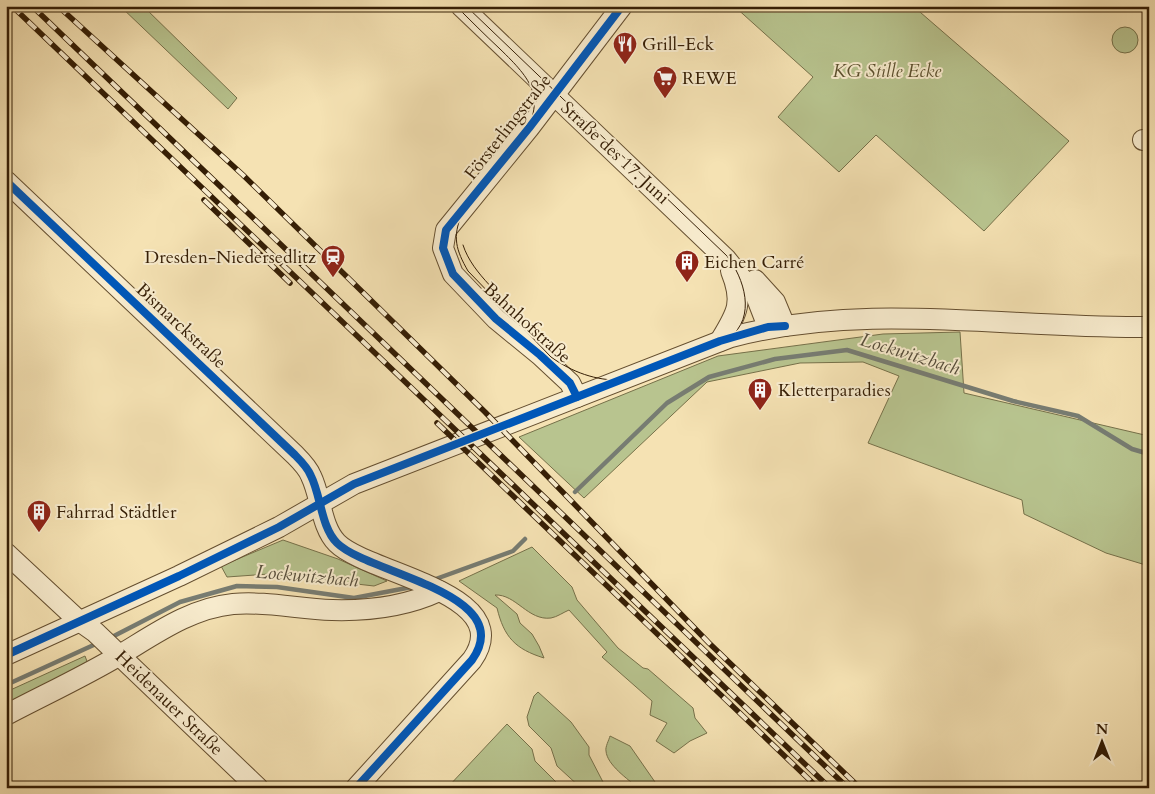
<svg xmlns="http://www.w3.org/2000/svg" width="1155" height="794" font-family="Cardo,serif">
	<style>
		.green { fill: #b8c48f; stroke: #76714a }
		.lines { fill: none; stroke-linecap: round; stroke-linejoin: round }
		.stream { stroke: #777c72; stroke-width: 4.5 }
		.minor-casing { stroke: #654f30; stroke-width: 22 }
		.minor { stroke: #f8ecce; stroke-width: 20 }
		.tram { stroke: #351e05; stroke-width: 1 }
		.rail-casing { stroke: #351e05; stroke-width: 5.5 }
		.rail { stroke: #f8ecce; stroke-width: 4; stroke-dasharray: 11; stroke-linecap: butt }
		.cycleway-casing { stroke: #f8ecce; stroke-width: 11 }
		.cycleway { stroke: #0057b8; stroke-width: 8 }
		.labels { text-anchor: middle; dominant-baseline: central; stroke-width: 4; stroke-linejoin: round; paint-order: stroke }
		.poi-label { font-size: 18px; fill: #351e05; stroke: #f8ecce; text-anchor: start }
		.park-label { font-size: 18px; font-style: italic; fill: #5c502e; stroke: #f8ecce }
		.street-label { font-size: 18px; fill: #351e05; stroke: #f8ecce }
		.water-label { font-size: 19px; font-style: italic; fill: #564d3b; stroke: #f8ecce }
	</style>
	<rect width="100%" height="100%" fill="#f5e2b3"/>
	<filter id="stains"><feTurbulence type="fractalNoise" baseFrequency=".004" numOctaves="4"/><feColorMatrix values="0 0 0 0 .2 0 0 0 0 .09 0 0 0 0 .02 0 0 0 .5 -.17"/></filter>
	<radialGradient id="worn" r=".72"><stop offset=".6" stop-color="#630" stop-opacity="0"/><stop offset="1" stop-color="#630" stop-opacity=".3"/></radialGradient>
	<g class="green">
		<path d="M 120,6 L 143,6 L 237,98 L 228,109 Z"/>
		<path d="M 734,6 L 913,6 L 1069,141 L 984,231 L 876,135 L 839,172 L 778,117 L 813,77 Z"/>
		<circle cx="1125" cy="40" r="13"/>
		<path d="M 960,332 L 964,393 L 1149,436 L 1149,566 L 1106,553 L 1024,514 L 1022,500 L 868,443 L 899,376 L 863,362 L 800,363 L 707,382 L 584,498 L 519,437 L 718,356 L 883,334 Z"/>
		<path d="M 283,540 L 338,559 L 387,581 L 374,586 L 269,574 L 227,577 L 221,566 Z"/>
		<path d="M 532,547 L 572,587 L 577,600 L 618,648 L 643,668 L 648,669 L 693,708 L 695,718 L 707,733 L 690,741 L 674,753 L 656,741 L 667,723 L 650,715 L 652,701 L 602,657 L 607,652 L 569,610 C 564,612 557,617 551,618 C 528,621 516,594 495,595 L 517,614 L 520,623 L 532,634 L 539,646 L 544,658 C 515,649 504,637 497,608 L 459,581 Z"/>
		<path d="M 85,656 L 88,664 L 6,708 L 6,692 Z"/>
		<path d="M 538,692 L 571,722 L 589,747 L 589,755 L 603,782 L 597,788 L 581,788 L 557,766 L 551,748 L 529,726 L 527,717 L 534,696 Z"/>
		<path d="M 507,724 L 532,749 L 535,761 L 562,788 L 447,788 Z"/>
		<path d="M 610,736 L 630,746 L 655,782 L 646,788 L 638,788 C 628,779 607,765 606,751 C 605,747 609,740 610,736 Z"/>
	</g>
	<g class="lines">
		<g class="stream">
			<path d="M 575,492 L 667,403 L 709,377 L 775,359 L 847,350 L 1013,401 L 1078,416 L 1132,449 L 1149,454"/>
			<path d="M 433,580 L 513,551 L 525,539"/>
			<path d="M 110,638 L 180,602 L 237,586 L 277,587 L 354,598 L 412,587"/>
			<path d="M 6,685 L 98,643"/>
		</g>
		<defs>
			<g id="minor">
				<path d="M 461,6 L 726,259 L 756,296 L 768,327"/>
				<path d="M 1143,140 L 1149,141"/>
				<path d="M 6,181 L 295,455 C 301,461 308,468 311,476 C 321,496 321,527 337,543 C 368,574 519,593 472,660 L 356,788"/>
				<path d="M 755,280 L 775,302 L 785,326"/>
				<path d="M 720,341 C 737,313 744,303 731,271"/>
				<path d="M 577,397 L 570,383 L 540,355 L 496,319 L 453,274 L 443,248 L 446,230 L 529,128 L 622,6"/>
				<path d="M 6,553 L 78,620 L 95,632 L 258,788"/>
				<path d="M 6,655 L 179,576 L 279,527 L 354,484 L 731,337 C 869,301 1009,329 1149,327"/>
				<path d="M 6,715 C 44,695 83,677 120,655 C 155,634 191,608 233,604 C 266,601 299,609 332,610 C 367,611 407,606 439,591"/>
			</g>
		</defs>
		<use href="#minor" class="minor-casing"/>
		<use href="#minor" class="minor"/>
		<g class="tram">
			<path d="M 456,6 C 471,21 485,35 500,49 C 532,80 547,98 521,141 L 462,214 C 452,237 456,250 468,271 L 551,357 C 572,372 596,381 622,380 C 641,379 660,368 677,361 C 693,354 715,349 729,338 C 757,317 744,278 727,256 L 466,6"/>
			<path d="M 463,245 C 473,276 504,295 521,322"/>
		</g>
		<defs>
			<g id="rail">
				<path d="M 12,6 L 830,788"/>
				<path d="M 32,6 L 848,788"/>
				<path d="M 58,6 L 243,175 L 485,412 L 709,643 L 860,788"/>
				<path d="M 204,200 L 290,283"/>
				<path d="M 437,423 L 818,788"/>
			</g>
		</defs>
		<use href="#rail" class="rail-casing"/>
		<use href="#rail" class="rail"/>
		<defs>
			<g id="cycleway">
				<path d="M 6,181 L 295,455 C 301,461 308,468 311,476 C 321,496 321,527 337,543 C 368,574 519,593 472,660 L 356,788"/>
				<path d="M 577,397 L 570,383 L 540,355 L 496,319 L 453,274 L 443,248 L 446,230 L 529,128 L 622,6"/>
				<path d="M 6,655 L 179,576 L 279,527 L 354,484 L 720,341 L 768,327 L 785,326"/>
			</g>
		</defs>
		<use href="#cycleway" class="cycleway-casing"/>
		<use href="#cycleway" class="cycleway"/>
	</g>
	<defs>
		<symbol id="restaurant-pin" viewBox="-11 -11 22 30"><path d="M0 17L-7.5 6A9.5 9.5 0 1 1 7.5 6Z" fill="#8f2418" stroke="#f8ecce"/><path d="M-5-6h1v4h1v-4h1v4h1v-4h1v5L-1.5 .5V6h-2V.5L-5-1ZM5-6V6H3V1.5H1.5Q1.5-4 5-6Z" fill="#fff"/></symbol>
		<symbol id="supermarket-pin" viewBox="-11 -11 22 30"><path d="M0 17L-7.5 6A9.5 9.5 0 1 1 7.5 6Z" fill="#8f2418" stroke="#f8ecce"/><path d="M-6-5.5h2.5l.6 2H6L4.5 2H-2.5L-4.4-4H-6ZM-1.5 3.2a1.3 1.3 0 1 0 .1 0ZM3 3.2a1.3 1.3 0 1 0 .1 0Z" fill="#fff"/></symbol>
		<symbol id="station-pin" viewBox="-11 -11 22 30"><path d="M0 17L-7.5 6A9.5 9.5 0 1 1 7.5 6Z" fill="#8f2418" stroke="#f8ecce"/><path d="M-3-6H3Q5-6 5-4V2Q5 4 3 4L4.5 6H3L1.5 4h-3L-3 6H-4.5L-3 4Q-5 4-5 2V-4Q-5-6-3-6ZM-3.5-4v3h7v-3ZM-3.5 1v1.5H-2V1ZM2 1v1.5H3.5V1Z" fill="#fff"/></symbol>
		<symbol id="building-pin" viewBox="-11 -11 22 30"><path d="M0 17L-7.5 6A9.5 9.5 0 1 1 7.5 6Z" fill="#8f2418" stroke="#f8ecce"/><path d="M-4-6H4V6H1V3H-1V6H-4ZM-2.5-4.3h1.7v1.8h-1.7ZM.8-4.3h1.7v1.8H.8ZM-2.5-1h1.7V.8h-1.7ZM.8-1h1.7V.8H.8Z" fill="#fff"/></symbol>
	</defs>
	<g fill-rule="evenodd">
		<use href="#restaurant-pin" x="611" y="30" width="28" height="38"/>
		<use href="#supermarket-pin" x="651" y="64" width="28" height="38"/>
		<use href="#station-pin" x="319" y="243" width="28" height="38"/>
		<use href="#building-pin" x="673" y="248" width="28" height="38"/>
		<use href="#building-pin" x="746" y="376" width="28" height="38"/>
		<use href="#building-pin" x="25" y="498" width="28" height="38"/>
	</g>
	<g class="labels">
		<g class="poi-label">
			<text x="642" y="44">Grill-Eck</text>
			<text x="682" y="78">REWE</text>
			<text x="316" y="257" text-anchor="end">Dresden-Niedersedlitz</text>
			<text x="704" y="262">Eichen Carré</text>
			<text x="778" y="390">Kletterparadies</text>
			<text x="56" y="512">Fahrrad Städtler</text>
		</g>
		<g class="park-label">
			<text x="887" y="71">KG Stille Ecke</text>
		</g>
		<g class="street-label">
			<text transform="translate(508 127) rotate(-52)">Försterlingstraße</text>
			<text transform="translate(615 153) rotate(43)">Straße des 17. Juni</text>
			<text transform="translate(527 323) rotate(42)">Bahnhofstraße</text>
			<text transform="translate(181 326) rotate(43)">Bismarckstraße</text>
			<text transform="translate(169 703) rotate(44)">Heidenauer Straße</text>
		</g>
		<g class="water-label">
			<text transform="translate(910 354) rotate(17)">Lockwitzbach</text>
			<text transform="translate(307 576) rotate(5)">Lockwitzbach</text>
		</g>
	</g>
	<rect width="1155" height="794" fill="none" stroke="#f5e2b3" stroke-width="25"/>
	<rect x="8" y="8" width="1140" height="779" fill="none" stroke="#351e05" stroke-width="2.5"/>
	<rect x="12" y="12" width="1130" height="769" fill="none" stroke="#351e05"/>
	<g transform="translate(1102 742)" stroke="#f8ecce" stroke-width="4" paint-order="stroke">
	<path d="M0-4L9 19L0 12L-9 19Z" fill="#351e05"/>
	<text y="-8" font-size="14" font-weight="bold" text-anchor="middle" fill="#351e05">N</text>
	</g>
	<rect width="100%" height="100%" filter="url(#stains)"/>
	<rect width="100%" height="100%" fill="url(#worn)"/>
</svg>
